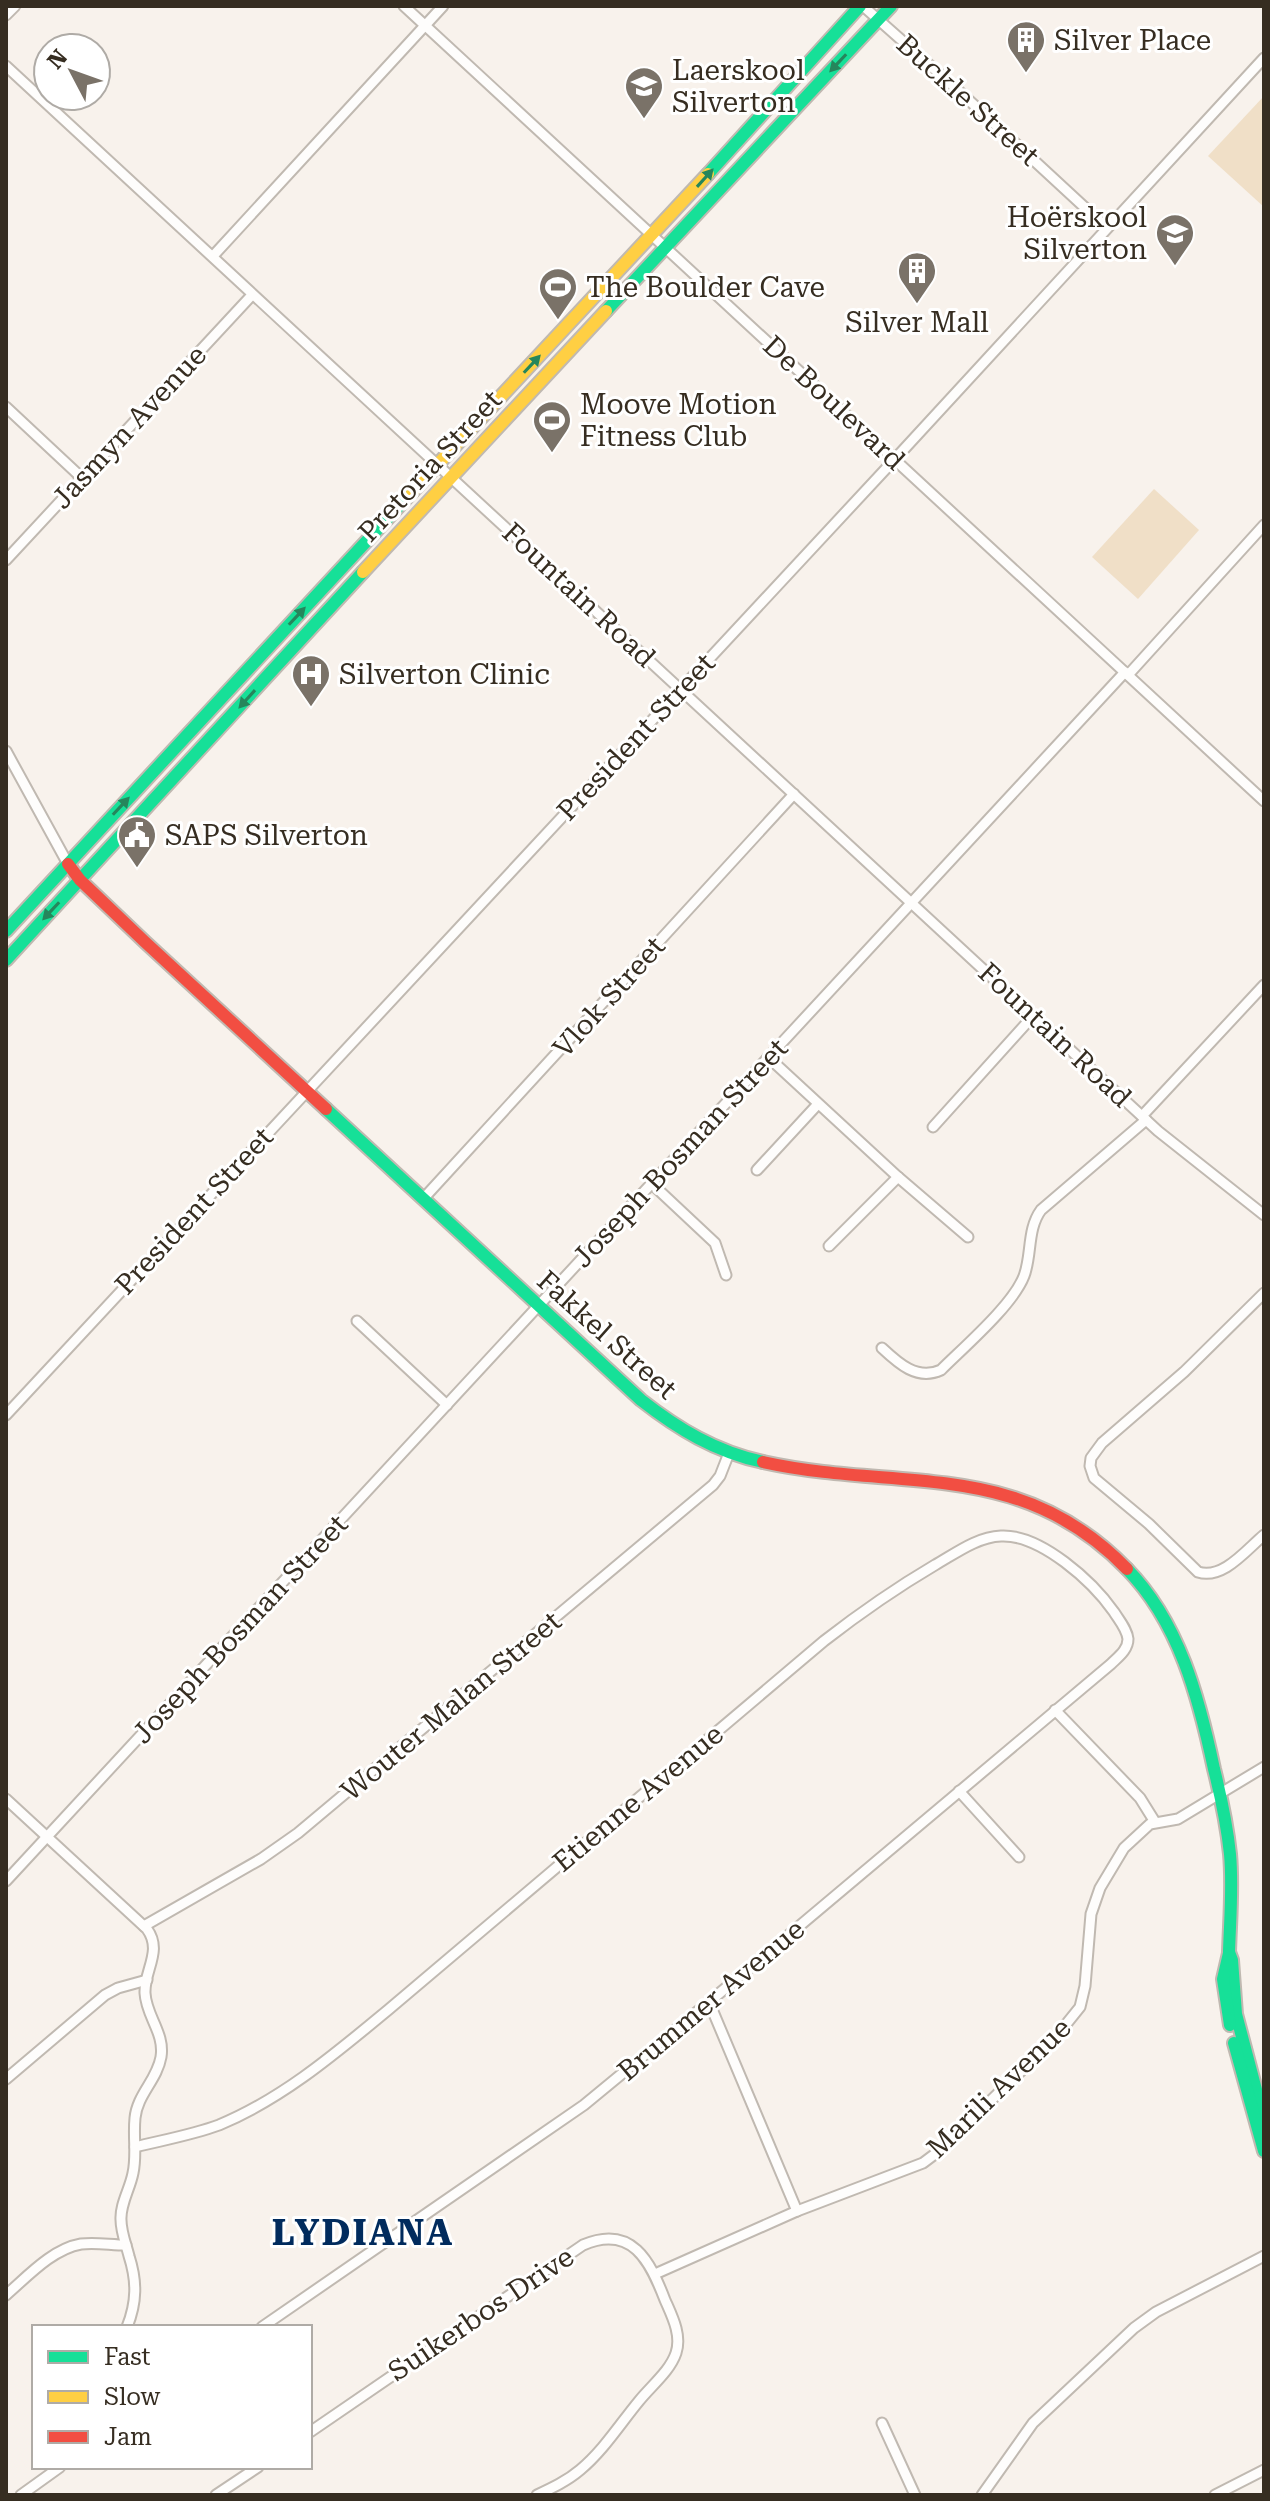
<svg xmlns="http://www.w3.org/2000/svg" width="1270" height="2501" font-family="'Roboto Serif',serif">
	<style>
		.green { fill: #f0dfc7 }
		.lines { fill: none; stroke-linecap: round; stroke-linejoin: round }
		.street-casing { stroke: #c0b9b1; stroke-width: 13 }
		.fast-casing { stroke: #c0b9b1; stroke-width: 16 }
		.slow-casing { stroke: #c0b9b1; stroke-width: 16 }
		.jam-casing { stroke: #c0b9b1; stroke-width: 16 }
		.street { stroke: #fefdfc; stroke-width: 9 }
		.fast { stroke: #16e098; stroke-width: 12 }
		.slow { stroke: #ffcf43; stroke-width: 12 }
		.jam { stroke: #f24e42; stroke-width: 12 }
		.oneway { fill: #26865c }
		.labels { text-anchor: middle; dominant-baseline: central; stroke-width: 6; stroke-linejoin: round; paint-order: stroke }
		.poi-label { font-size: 28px; fill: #362d21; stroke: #fff; text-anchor: start }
		.street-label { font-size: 28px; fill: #362d21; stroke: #fff }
		.district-label { font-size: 36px; font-weight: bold; letter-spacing: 2px; fill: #012b5d; stroke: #fff }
	</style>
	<rect width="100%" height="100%" fill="#f8f2ec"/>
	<g class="green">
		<path d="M 1264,96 L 1264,207 L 1208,156 Z"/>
		<path d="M 1154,489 L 1199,530 L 1138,599 L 1092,557 Z"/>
	</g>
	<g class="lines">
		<defs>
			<g id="street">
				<path d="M 404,6 L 1264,801"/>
				<path d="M 863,6 L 960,92 L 1107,228"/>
				<path d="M 6,15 L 15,6"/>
				<path d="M 6,66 L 1158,1131 L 1264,1215"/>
				<path d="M 213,256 L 443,6"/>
				<path d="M 6,407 L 82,478"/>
				<path d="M 6,560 L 252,295"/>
				<path d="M 1128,675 L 1264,525"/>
				<path d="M 6,751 L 68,864"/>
				<path d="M 768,1057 L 898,1177 L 968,1237"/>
				<path d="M 1142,1116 L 1264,985"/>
				<path d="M 933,1127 L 1033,1016"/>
				<path d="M 757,1170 L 818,1104"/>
				<path d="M 651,1183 L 715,1243 L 726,1275"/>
				<path d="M 423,1199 L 794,794"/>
				<path d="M 829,1246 L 898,1177"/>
				<path d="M 1264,1293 L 1184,1372 L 1102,1443 L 1091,1458 L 1090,1466 L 1094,1478 L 1149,1524 L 1198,1572 C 1223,1580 1246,1550 1264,1535"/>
				<path d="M 357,1321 L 447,1405"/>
				<path d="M 882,1348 C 898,1363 917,1381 941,1370 C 964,1347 1013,1305 1024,1276 C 1032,1255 1027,1229 1041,1210 L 1146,1120"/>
				<path d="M 6,1415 L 895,459 L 1264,58"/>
				<path d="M 1055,1710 L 1140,1798 L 1155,1822"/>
				<path d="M 959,1791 L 1019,1857"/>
				<path d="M 6,1799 L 147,1929 C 163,1951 144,1970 145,1993 C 146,2016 165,2033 161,2057 C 157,2080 137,2095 135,2118 C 133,2137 137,2155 133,2173 C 130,2189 120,2204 121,2220 C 121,2232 126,2244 129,2256 C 137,2281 137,2302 127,2327"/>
				<path d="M 6,1881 L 1125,672"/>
				<path d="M 144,1926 L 261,1859 L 298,1833 L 713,1485 L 720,1476 L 729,1453"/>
				<path d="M 709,2002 L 797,2211"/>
				<path d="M 6,2079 L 105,1995 L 118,1988 L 147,1980"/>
				<path d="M 135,2147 C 163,2140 192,2135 219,2125 C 282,2099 336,2053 388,2010 L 824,1641 C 860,1613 896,1588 935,1565 C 956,1553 977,1537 1001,1536 C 1041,1534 1093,1582 1114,1612 C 1119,1620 1127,1629 1128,1639 C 1128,1650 1118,1657 1111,1664 L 709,2002 L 584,2105 L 262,2327"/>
				<path d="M 655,2274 L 797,2211 L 923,2163 L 939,2151 L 1055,2038 L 1080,2007 L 1085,1986 L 1091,1914 L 1100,1888 L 1124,1848 L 1150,1824 L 1178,1819 L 1264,1767"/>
				<path d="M 6,2295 C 27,2277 52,2249 81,2244 C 95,2242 111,2245 126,2245"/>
				<path d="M 882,2423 L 915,2495"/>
				<path d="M 310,2432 L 583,2245 C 632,2224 650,2261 665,2300 C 672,2316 682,2335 676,2353 C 670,2371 651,2386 639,2401 C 620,2424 603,2451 580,2470 C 567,2481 552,2488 537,2495"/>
				<path d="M 21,2495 L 60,2467"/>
				<path d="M 216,2495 L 258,2467"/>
				<path d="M 982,2495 L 1033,2423 L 1134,2328 L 1156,2312 L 1264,2256"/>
				<path d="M 1215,2495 L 1264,2470"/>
			</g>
			<g id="fast">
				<path d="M 708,174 L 860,6"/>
				<path d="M 606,311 L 891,6"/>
				<path d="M 6,931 L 412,492"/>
				<path d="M 6,960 L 363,572"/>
				<path d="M 326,1109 L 641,1400 C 678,1429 716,1452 763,1462"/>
				<path d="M 1127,1569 C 1179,1622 1199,1698 1214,1769 C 1221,1797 1227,1825 1230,1854 C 1233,1886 1230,1919 1229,1952 L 1232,1960 L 1236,2014 L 1264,2120"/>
				<path d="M 1229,1953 L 1223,1979 L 1230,2025"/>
				<path d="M 1234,2043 L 1264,2151"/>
			</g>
			<g id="slow">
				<path d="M 412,492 L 708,174"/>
				<path d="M 363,572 L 606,311"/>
			</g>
			<g id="jam">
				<path d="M 68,864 L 80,880 L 145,942 L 326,1109"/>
				<path d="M 763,1462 C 899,1492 1019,1457 1127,1569"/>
			</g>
		</defs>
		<use href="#street" class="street-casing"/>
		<use href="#fast" class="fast-casing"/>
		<use href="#slow" class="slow-casing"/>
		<use href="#jam" class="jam-casing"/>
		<use href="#street" class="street"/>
		<use href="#fast" class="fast"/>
		<use href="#slow" class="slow"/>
		<use href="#jam" class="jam"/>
	</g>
	<defs><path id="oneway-solid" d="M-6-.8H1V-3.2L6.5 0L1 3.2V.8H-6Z" transform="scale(2)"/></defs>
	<g class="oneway">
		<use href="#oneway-solid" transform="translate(838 63) rotate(133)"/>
		<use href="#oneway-solid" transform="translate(705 178) rotate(-48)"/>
		<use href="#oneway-solid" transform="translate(532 364) rotate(-47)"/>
		<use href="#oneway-solid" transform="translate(297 616) rotate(-47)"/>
		<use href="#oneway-solid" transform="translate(247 699) rotate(132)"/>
		<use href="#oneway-solid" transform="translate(121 806) rotate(-47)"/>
		<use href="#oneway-solid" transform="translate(51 911) rotate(133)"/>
	</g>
	<defs>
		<symbol id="building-pin" viewBox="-11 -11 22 30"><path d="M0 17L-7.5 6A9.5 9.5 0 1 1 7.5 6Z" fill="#7a7268" stroke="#fff"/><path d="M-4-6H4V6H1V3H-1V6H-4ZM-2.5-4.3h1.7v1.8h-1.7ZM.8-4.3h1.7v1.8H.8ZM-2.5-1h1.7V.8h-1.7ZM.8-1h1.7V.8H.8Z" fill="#fff"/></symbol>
		<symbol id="school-pin" viewBox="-11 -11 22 30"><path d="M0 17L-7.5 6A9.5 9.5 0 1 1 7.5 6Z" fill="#7a7268" stroke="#fff"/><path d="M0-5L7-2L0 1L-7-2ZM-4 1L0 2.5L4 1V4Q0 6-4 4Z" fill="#fff"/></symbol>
		<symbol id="stadium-pin" viewBox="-11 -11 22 30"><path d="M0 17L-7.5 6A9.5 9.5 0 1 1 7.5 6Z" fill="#7a7268" stroke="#fff"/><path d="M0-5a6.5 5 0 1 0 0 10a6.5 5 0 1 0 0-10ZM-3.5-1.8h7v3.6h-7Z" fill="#fff"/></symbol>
		<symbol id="hospital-pin" viewBox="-11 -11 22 30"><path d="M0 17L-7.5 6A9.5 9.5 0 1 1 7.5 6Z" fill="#7a7268" stroke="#fff"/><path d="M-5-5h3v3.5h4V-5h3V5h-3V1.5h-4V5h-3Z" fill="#fff"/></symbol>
		<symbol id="civic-pin" viewBox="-11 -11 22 30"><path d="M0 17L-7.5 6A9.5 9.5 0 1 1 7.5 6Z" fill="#7a7268" stroke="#fff"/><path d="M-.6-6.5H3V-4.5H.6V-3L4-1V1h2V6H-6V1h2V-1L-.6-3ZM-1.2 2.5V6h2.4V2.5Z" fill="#fff"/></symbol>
	</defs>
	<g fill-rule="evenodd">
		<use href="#building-pin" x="1004" y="18" width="44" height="60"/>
		<use href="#school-pin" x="622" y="64" width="44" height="60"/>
		<use href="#school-pin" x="1153" y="211" width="44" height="60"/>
		<use href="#building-pin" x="895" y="249" width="44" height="60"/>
		<use href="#stadium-pin" x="536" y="265" width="44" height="60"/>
		<use href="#stadium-pin" x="530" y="398" width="44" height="60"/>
		<use href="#hospital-pin" x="289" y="652" width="44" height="60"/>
		<use href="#civic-pin" x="115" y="813" width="44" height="60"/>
	</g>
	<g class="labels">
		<g class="poi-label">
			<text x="1054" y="40">Silver Place</text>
			<text x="672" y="70">Laerskool<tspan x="672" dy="32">Silverton</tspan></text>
			<text x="1147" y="217" text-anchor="end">Hoërskool<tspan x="1147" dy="32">Silverton</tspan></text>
			<text x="586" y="287">The Boulder Cave</text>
			<text x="917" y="322" text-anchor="middle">Silver Mall</text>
			<text x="580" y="404">Moove Motion<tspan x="580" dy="32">Fitness Club</tspan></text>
			<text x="339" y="674">Silverton Clinic</text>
			<text x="165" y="835">SAPS Silverton</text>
		</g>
		<g class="street-label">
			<text transform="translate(968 100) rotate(42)">Buckle Street</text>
			<text transform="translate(834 403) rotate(43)">De Boulevard</text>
			<text transform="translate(129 427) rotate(-47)">Jasmyn Avenue</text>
			<text transform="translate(430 466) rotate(-47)">Pretoria Street</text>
			<text transform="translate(579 595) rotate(43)">Fountain Road</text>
			<text transform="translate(636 737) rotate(-47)">President Street</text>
			<text transform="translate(609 997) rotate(-48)">Vlok Street</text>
			<text transform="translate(1055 1035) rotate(43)">Fountain Road</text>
			<text transform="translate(680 1153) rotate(-47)">Joseph Bosman Street</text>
			<text transform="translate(194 1211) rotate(-47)">President Street</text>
			<text transform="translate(607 1335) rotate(42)">Fakkel Street</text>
			<text transform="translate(240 1629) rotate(-47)">Joseph Bosman Street</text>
			<text transform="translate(451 1706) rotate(-40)">Wouter Malan Street</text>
			<text transform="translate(638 1798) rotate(-40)">Etienne Avenue</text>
			<text transform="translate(711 2000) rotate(-40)">Brummer Avenue</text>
			<text transform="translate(999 2088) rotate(-44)">Marili Avenue</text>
			<text transform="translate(481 2314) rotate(-34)">Suikerbos Drive</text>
		</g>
		<g class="district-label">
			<text x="363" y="2233">LYDIANA</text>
		</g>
	</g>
	<rect width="1270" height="2501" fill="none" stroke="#362d21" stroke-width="16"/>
	<rect x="32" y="2325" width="280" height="144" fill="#ffffff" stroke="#afaba6" stroke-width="2"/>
	<rect x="48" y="2351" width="40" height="12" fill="#16e098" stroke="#afaba6" stroke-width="2"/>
	<text x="104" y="2365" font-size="24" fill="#362d21">Fast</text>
	<rect x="48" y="2391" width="40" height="12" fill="#ffcf43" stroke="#afaba6" stroke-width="2"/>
	<text x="104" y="2405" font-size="24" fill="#362d21">Slow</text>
	<rect x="48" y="2431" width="40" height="12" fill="#f24e42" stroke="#afaba6" stroke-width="2"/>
	<text x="104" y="2445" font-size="24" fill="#362d21">Jam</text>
	<g transform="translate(72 72) rotate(311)"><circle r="38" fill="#ffffff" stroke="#afaba6" stroke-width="2"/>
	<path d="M0-6L14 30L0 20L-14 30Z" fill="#7a7268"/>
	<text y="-12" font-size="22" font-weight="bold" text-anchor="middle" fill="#362d21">N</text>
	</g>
</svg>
